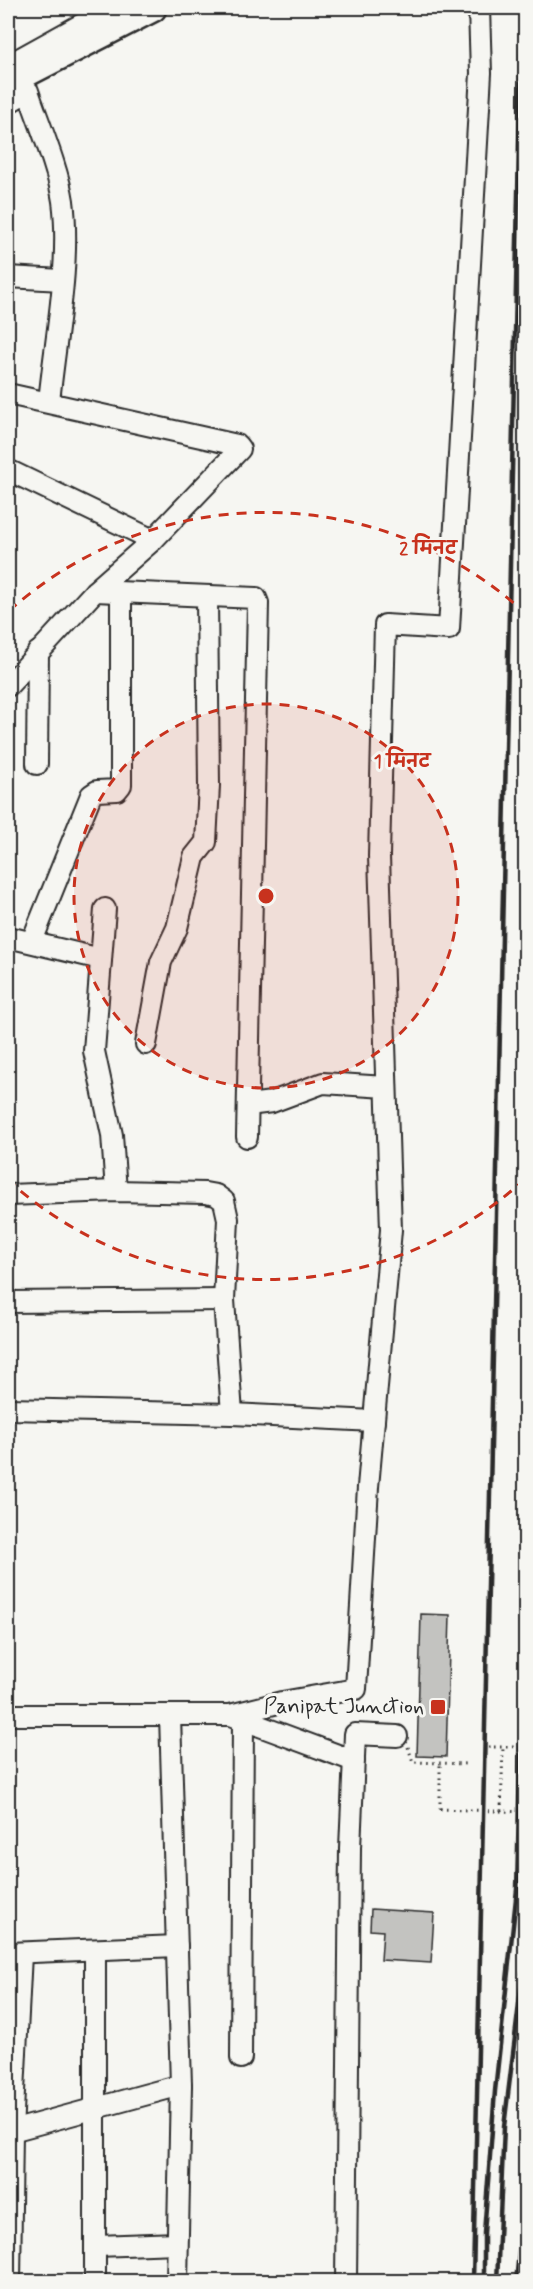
<svg xmlns="http://www.w3.org/2000/svg" width="533" height="2289" font-family="Mynerve,'Playpen Sans Deva',sans-serif">
	<style>
		.building { fill: #c3c3c0; stroke: #2b2b2b; stroke-width: 1.5 }
		.lines { fill: none; stroke-linecap: round; stroke-linejoin: round }
		.street-casing { stroke: #2b2b2b; stroke-width: 24 }
		.secondary-casing { stroke: #2b2b2b; stroke-width: 32 }
		.path { stroke: #2b2b2b; stroke-width: 3; stroke-dasharray: 1.5 4.5; stroke-linecap: butt }
		.street { stroke: #f6f6f2; stroke-width: 20 }
		.secondary { stroke: #f6f6f2; stroke-width: 27 }
		.rail { stroke: #2b2b2b; stroke-width: 4.5 }
		.path-bridge { stroke: #2b2b2b; stroke-width: 3; stroke-dasharray: 1.5 4.5; stroke-linecap: butt }
		.ring { fill: none; stroke: #c8321e; stroke-width: 3; stroke-dasharray: 10 8 }
		.poi-dot { fill: #c8321e; stroke: #f6f6f2; stroke-width: 2 }
		.labels { text-anchor: middle; dominant-baseline: central; stroke-width: 6; stroke-linejoin: round; paint-order: stroke }
		.poi-label { font-size: 22px; fill: #2b2b2b; stroke: #f6f6f2; text-anchor: end }
		.centre { fill: #c8321e; stroke: #f6f6f2; stroke-width: 3 }
		.ring-label { font-size: 18px; text-anchor: middle; font-weight: bold; fill: #c8321e; stroke: #f6f6f2; stroke-width: 6; stroke-linejoin: round; paint-order: stroke }
	</style>
	<rect width="100%" height="100%" fill="#f6f6f2"/>
	<filter id="ink" filterUnits="userSpaceOnUse"><feTurbulence type="fractalNoise" baseFrequency=".0167" numOctaves="2"/><feDisplacementMap in="SourceGraphic" scale="12" xChannelSelector="R" yChannelSelector="G"/><feConvolveMatrix kernelMatrix="1 2 1 2 8 2 1 2 1" color-interpolation-filters="sRGB"/></filter>
	<g filter="url(#ink)">
		<g class="building">
			<path d="M 421,1614 L 450,1615 L 446,1757 L 417,1756 Z"/>
			<path d="M 371,1909 L 434,1913 L 431,1963 L 381,1960 L 383,1931 L 370,1930 Z"/>
		</g>
		<g class="lines">
			<defs>
				<g id="street">
					<path d="M 8,65 L 111,8"/>
					<path d="M 8,103 L 28,91 C 39,124 58,168 63,201 C 71,261 55,341 49,402"/>
					<path d="M 8,277 L 62,280"/>
					<path d="M 8,394 L 237,445 L 240,449 L 153,540 L 95,591 L 8,686"/>
					<path d="M 8,470 L 153,540"/>
					<path d="M 95,591 L 256,598 L 258,603 L 247,1137"/>
					<path d="M 37,764 L 38,652"/>
					<path d="M 105,909 L 94,1051 L 112,1135 L 116,1191"/>
					<path d="M 8,937 L 101,959"/>
					<path d="M 32,941 L 91,795 L 97,791 L 117,790 L 121,785 L 121,594"/>
					<path d="M 146,1044 L 161,962 L 177,928 L 194,857 L 206,842 L 209,785 L 207,598"/>
					<path d="M 248,1105 L 272,1102 L 323,1083 L 386,1087"/>
					<path d="M 8,1195 L 116,1191 L 205,1193 L 216,1195 L 224,1201 L 228,1219 L 224,1300 L 232,1414"/>
					<path d="M 8,1302 L 224,1300"/>
					<path d="M 8,1409 L 232,1414 L 374,1421"/>
					<path d="M 8,1715 L 230,1715 L 282,1702 L 356,1689 L 368,1487 L 391,1230 L 379,856 L 385,625 L 449,629 L 481,73 L 479,8"/>
					<path d="M 170,1715 L 181,2085 L 177,2282"/>
					<path d="M 233,1716 L 354,1761"/>
					<path d="M 9,1953 L 177,1946"/>
					<path d="M 241,2058 L 243,1720"/>
					<path d="M 8,2132 L 181,2085"/>
					<path d="M 97,2246 L 177,2243"/>
					<path d="M 10,2282 L 12,2131 L 21,1954"/>
					<path d="M 95,2282 L 95,1950"/>
					<path d="M 346,2282 L 350,1848 L 355,1734 L 397,1736"/>
				</g>
				<path id="secondary" d="M 8,82 L 152,8"/>
			</defs>
			<use href="#street" class="street-casing"/>
			<use href="#secondary" class="secondary-casing"/>
			<g class="path">
				<path d="M 408,1747 L 413,1762 L 467,1764"/>
				<path d="M 488,1747 L 516,1747"/>
				<path d="M 440,1809 L 440,1764"/>
				<path d="M 501,1811 L 503,1747"/>
			</g>
			<use href="#street" class="street"/>
			<use href="#secondary" class="secondary"/>
			<g class="rail">
				<path d="M 473,2282 L 522,8"/>
				<path d="M 484,2282 L 484,2233 L 495,2091 L 517,1889 L 526,1510"/>
				<path d="M 497,2282 L 504,2127 L 526,1947"/>
				<path d="M 516,2282 L 526,2181"/>
			</g>
			<path class="path-bridge" d="M 440,1809 L 526,1812"/>
		</g>
	</g>
	<circle cx="266" cy="896" r="192" fill="#c8321e" fill-opacity=".12"/>
	<g class="ring">
		<circle cx="266" cy="896" r="192"/>
		<path d="M525 1179A384 384 0 0 1 9 1181M9 611A384 384 0 0 1 525 613"/>
	</g>
	<rect class="poi-dot" x="430" y="1699" width="16" height="16" rx="3"/>
	<g class="labels">
		<g class="poi-label">
			<text x="424" y="1707">Panipat Junction</text>
		</g>
	</g>
	<circle cx="266" cy="896" r="9" class="centre"/>
	<g class="ring-label">
		<text x="428" y="554">2 मिनट</text>
		<text x="402" y="767">1 मिनट</text>
	</g>
	<rect width="533" height="2289" fill="none" stroke="#f6f6f2" stroke-width="30"/>
	<rect x="15" y="15" width="503" height="2259" fill="none" stroke="#2b2b2b" stroke-width="2" filter="url(#ink)"/>
</svg>
